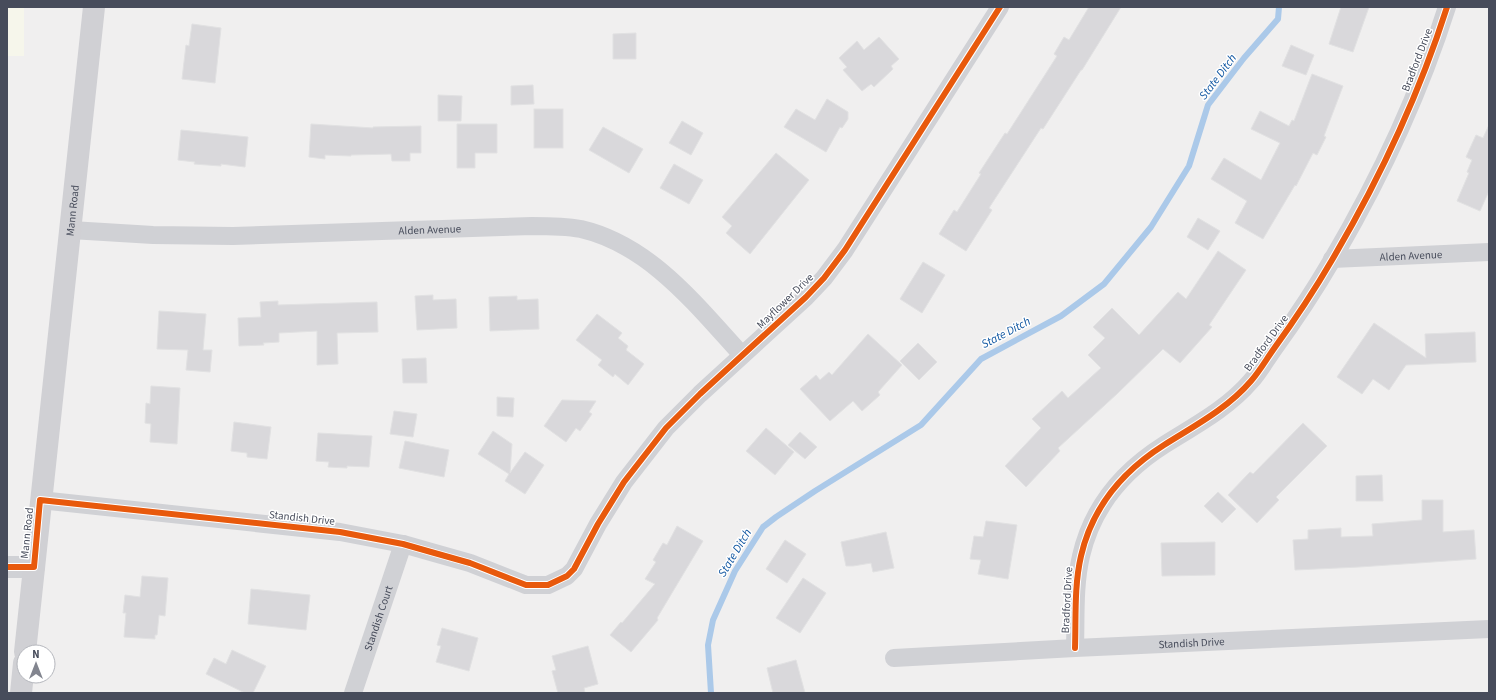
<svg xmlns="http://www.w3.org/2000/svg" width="1496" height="700" font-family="'Source Sans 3',sans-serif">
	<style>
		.commercial { fill: #f6f6eb }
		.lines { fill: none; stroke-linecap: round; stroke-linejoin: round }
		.stream { stroke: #abc9e9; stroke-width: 6 }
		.building { fill: #d9d8db; stroke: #e1e1e2 }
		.minor { stroke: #d0d1d5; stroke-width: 18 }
		.tertiary { stroke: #d0d1d5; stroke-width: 22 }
		.secondary { stroke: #d0d0d4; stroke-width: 22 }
		.cycleway-casing { stroke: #fff; stroke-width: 8 }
		.cycleway { stroke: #e8590c; stroke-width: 6 }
		.labels { text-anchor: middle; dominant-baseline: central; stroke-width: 3; stroke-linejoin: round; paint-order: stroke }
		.street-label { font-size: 11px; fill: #474c5b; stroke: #fff }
		.water-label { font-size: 12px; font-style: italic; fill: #1358a2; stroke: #fff }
	</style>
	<rect width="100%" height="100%" fill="#f0efef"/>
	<rect class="commercial" x="7" y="7" width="17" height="49"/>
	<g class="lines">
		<path class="stream" d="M 711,693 L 708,645 L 713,620 L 735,571 L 763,527 L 776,517 L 815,491 L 921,425 L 981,359 L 1061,316 L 1104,284 L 1151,227 L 1189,166 L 1208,105 L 1244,58 L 1278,19 L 1279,7"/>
	</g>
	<g class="building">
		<path d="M 1089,7 L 1121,7 L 1082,70 L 1081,70 L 1043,129 L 1041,128 L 989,208 L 992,210 L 966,251 L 939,234 L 954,210 L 957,212 L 981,174 L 979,173 L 1005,133 L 1007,134 L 1057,56 L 1054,54 L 1064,37 L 1069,40 Z"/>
		<path d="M 1341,7 L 1369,7 L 1353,52 L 1329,44 Z"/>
		<path d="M 192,24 L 221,28 L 215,83 L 182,79 L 186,45 L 189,46 Z"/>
		<path d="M 636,33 L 636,59 L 613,59 L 613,34 Z"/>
		<path d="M 879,37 L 899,59 L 891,66 L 893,69 L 874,87 L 871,84 L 862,91 L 843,70 L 847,67 L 839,58 L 857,41 L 864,50 Z"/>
		<path d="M 1291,45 L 1314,55 L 1306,75 L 1282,66 Z"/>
		<path d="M 1312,74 L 1343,86 L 1324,136 L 1326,137 L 1317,155 L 1313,153 L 1296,186 L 1295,185 L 1263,239 L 1235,223 L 1247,201 L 1211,179 L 1224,158 L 1261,180 L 1280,143 L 1251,129 L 1260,111 L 1289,126 L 1292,120 L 1294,121 Z"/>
		<path d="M 533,85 L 534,104 L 511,105 L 511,86 Z"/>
		<path d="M 438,95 L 462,96 L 461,121 L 438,121 Z"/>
		<path d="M 827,99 L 848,112 L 848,119 L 842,128 L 840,127 L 826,152 L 784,127 L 796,109 L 815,120 Z"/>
		<rect x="534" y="109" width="29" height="39"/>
		<path d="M 682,121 L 703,133 L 691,155 L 669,143 Z"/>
		<path d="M 311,124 L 373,128 L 373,127 L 421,126 L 421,153 L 410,153 L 410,161 L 392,161 L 391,154 L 351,155 L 351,156 L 325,155 L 325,159 L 309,157 Z"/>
		<path d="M 457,124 L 497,124 L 497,153 L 475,153 L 475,168 L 457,168 Z"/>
		<path d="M 1489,125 L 1489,191 L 1480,211 L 1457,201 L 1469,173 L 1467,172 L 1472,160 L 1466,157 L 1476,135 L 1483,138 Z"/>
		<path d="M 603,127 L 643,149 L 629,173 L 589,150 Z"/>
		<path d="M 181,130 L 248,137 L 245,167 L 221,164 L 221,166 L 194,164 L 195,162 L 178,160 Z"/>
		<path d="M 776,153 L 809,180 L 750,254 L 726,233 L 732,226 L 722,217 Z"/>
		<path d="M 674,164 L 703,180 L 689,204 L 660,188 Z"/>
		<path d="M 1198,218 L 1220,231 L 1208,250 L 1187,237 Z"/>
		<path d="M 1218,251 L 1246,270 L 1209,325 L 1212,327 L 1180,363 L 1163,349 L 1118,393 L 1058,448 L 1060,451 L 1026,487 L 1005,466 L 1041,428 L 1032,419 L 1062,391 L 1068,398 L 1101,368 L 1088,355 L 1105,338 L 1093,327 L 1112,308 L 1139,335 L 1178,292 L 1186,299 Z"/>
		<path d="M 923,262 L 945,275 L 922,313 L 900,299 Z"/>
		<path d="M 433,295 L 433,300 L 456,299 L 457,328 L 417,330 L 415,296 Z"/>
		<path d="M 517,296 L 517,300 L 538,299 L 539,329 L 490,331 L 489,297 Z"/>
		<path d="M 278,301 L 278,305 L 377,302 L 378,332 L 337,333 L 338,364 L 317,365 L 317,331 L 279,333 L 279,342 L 263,343 L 264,345 L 239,346 L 238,318 L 261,317 L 260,302 Z"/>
		<path d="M 159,311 L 206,314 L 203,350 L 212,350 L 210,372 L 186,370 L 188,350 L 157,349 Z"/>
		<path d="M 597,314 L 622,333 L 618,338 L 628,346 L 626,350 L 644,364 L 628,385 L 615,374 L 613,377 L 598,365 L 602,360 L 576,340 Z"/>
		<path d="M 1374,323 L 1426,358 L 1425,334 L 1475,332 L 1476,362 L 1406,365 L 1389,390 L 1373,379 L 1362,394 L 1337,377 Z"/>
		<path d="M 868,334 L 902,365 L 878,392 L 880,395 L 862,411 L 853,401 L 830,421 L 800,389 L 816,375 L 820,380 L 829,372 L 832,375 Z"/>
		<path d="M 918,343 L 937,362 L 919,380 L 900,361 Z"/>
		<path d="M 426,358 L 427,383 L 403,383 L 402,359 Z"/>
		<path d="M 151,386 L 180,388 L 177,444 L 150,442 L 151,424 L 145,423 L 146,403 L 150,404 Z"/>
		<path d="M 497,397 L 514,398 L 513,417 L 497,416 Z"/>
		<path d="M 562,400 L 596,401 L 589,412 L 592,414 L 580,431 L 576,428 L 566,442 L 544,426 Z"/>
		<path d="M 394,411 L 417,414 L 413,437 L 390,434 Z"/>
		<path d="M 234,422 L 271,427 L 267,459 L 247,457 L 247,453 L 231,451 Z"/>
		<path d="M 1303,423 L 1327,446 L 1276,497 L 1279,500 L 1257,523 L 1228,495 L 1250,472 L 1253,474 Z"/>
		<path d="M 766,428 L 794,452 L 775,475 L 746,451 Z"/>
		<path d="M 493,431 L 512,444 L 510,473 L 525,452 L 544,465 L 525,494 L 505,481 L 509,474 L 478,454 Z"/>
		<path d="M 800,432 L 817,447 L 805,459 L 788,445 Z"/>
		<path d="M 318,433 L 372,436 L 369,467 L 347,466 L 347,468 L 328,467 L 329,462 L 316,461 Z"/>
		<path d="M 405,441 L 449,450 L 444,477 L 399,468 Z"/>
		<path d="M 1382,475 L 1383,501 L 1356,501 L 1356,476 Z"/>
		<path d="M 1218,492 L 1236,509 L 1222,523 L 1204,506 Z"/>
		<path d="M 1422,500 L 1443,500 L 1443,532 L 1474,530 L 1476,559 L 1359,567 L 1295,570 L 1293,540 L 1308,539 L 1308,530 L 1341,528 L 1341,537 L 1373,536 L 1372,524 L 1422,520 Z"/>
		<path d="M 986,521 L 1017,525 L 1008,579 L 978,574 L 981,560 L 970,559 L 974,536 L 983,537 Z"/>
		<path d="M 677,526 L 703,541 L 657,618 L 658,620 L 631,652 L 610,635 L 621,622 L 622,623 L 655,584 L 645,579 L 656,562 L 653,560 L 663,543 L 667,545 Z"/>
		<path d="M 886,532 L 894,568 L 873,572 L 871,563 L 853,566 L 846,566 L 841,542 Z"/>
		<path d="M 785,540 L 806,554 L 787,583 L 766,569 Z"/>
		<path d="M 1215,542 L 1215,575 L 1162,576 L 1161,543 Z"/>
		<path d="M 142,576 L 168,578 L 165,616 L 159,615 L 157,635 L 155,635 L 155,639 L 124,637 L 126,613 L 123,613 L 125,595 L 140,597 Z"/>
		<path d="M 803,578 L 826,593 L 800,633 L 776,618 Z"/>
		<path d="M 251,589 L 310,595 L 306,630 L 248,624 Z"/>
		<path d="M 442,628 L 478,638 L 469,671 L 436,662 L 441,646 L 437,645 Z"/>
		<path d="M 588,646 L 598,684 L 584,688 L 585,693 L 558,693 L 552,671 L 556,670 L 552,656 Z"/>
		<path d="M 232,650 L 266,666 L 253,693 L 245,693 L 206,674 L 214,658 L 226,664 Z"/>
		<path d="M 796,660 L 805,693 L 773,693 L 767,668 Z"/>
	</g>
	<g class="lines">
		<g class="minor">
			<path id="s1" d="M 71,230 L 153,235 L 233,236 L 532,226 C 548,226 564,226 581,229 C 650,245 696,305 742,355"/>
			<path id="s2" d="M 1332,259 L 1489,252"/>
			<path d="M 40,500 L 340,532 L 403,544 L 431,552 L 470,563 L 526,585 L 548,585 L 567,576 L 574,569 L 598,524 L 624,482 L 666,428 L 700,394 L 806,297 L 824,278 L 845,250 L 1000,7"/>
			<path d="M 1075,648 C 1076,618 1074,586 1081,556 C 1092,508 1123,471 1164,445 C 1194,426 1227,409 1251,381 C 1259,372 1266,360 1273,350 C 1294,321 1314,291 1332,260 C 1379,180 1419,95 1447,7"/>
			<path id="s3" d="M 894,658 L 1075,648 L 1489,629"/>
			<path id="s4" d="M 353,693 L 403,544"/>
		</g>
		<path class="tertiary" d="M 7,567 L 34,567"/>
		<g class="secondary">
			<path id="s5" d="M 25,652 L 94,7"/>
			<path d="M 21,693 L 24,663"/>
		</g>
		<defs>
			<g id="cycleway">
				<path d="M 7,567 L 34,567 L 40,500 L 340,532 L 403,544 L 431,552 L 470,563 L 526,585 L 548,585 L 567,576 L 574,569 L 598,524 L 624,482 L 666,428 L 700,394 L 806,297 L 824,278 L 845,250 L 1000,7"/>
				<path d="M 1075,648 C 1076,618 1074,586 1081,556 C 1092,508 1123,471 1164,445 C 1194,426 1227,409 1251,381 C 1259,372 1266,360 1273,350 C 1294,321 1314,291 1332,260 C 1379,180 1419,95 1447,7"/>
			</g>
		</defs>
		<use href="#cycleway" class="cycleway-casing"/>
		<use href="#cycleway" class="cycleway"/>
	</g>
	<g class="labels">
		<g class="street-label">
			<text transform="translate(1417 60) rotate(-69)">Bradford Drive</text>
			<text stroke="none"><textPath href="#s5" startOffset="444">Mann Road</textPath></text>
			<text stroke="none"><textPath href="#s1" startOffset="359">Alden Avenue</textPath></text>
			<text stroke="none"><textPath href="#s2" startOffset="79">Alden Avenue</textPath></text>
			<text transform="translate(785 301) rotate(-44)">Mayflower Drive</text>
			<text transform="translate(1266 343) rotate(-54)">Bradford Drive</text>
			<text transform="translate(302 518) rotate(6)">Standish Drive</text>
			<text transform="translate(27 533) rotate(-84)">Mann Road</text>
			<text transform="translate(1067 600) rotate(-87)">Bradford Drive</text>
			<text stroke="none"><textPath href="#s4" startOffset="79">Standish Court</textPath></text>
			<text stroke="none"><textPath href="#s3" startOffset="298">Standish Drive</textPath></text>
		</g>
		<g class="water-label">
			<text transform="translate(1218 77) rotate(-53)">State Ditch</text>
			<text transform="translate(1006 333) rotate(-28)">State Ditch</text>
			<text transform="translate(735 553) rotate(-59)">State Ditch</text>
		</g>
	</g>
	<rect width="1496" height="700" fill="none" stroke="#474c5b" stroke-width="16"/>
	<g transform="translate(36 664)"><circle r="19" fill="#ffffff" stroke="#b5b7bd"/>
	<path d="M0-3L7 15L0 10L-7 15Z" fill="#82858f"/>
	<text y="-6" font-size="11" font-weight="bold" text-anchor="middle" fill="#474c5b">N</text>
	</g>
</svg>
